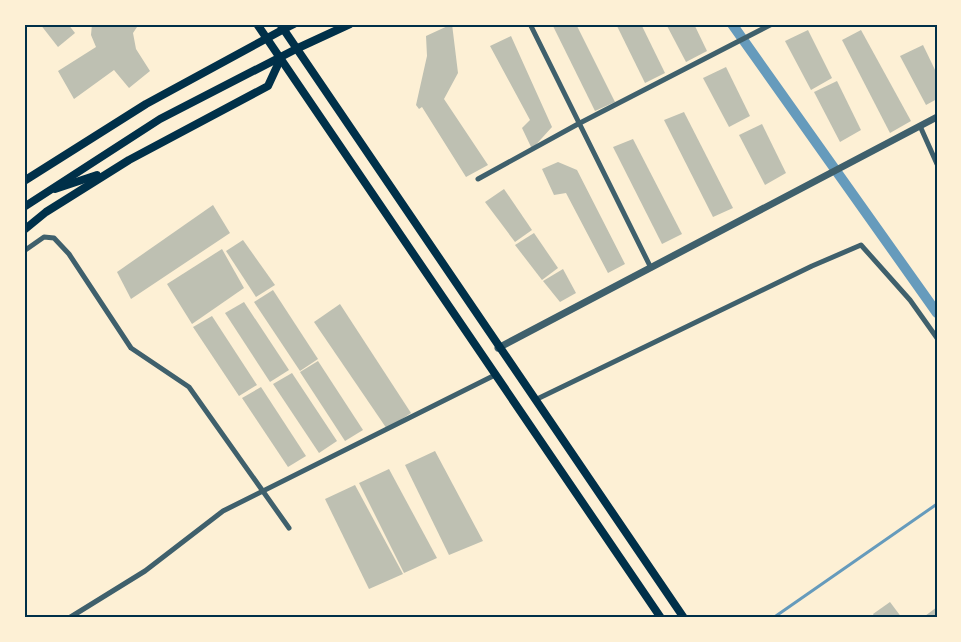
<svg xmlns="http://www.w3.org/2000/svg" width="961" height="642" font-family="'Fira Sans',sans-serif">
	<style>
		.lines { fill: none; stroke-linecap: round; stroke-linejoin: round }
		.stream { stroke: #669bbc; stroke-width: 3 }
		.canal { stroke: #669bbc; stroke-width: 10 }
		.building { fill: #bec0b2 }
		.minor { stroke: #3f606c; stroke-width: 5 }
		.tertiary { stroke: #3f606c; stroke-width: 7 }
		.secondary { stroke: #003049; stroke-width: 8 }
		.primary { stroke: #003049; stroke-width: 8 }
		.neatline { fill: none; stroke: #003049; stroke-width: 2 }
	</style>
	<rect width="100%" height="100%" fill="#fdf0d5"/>
	<g class="lines">
		<path class="stream" d="M 773,618 L 937,504"/>
		<path class="canal" d="M 732,24 L 937,313"/>
	</g>
	<g class="building">
		<path d="M 40,24 L 68,24 L 75,33 L 58,47 Z"/>
		<path d="M 92,24 L 139,24 L 133,33 L 136,49 L 150,71 L 129,88 L 114,70 L 74,99 L 58,71 L 96,47 L 91,35 Z"/>
		<path d="M 452,24 L 458,73 L 444,99 L 488,165 L 466,177 L 422,107 L 419,109 L 416,105 L 427,56 L 426,36 Z"/>
		<path d="M 552,24 L 576,24 L 615,102 L 595,111 Z"/>
		<path d="M 616,24 L 641,24 L 665,73 L 645,83 Z"/>
		<path d="M 666,24 L 694,24 L 707,51 L 686,62 Z"/>
		<path d="M 808,30 L 832,78 L 811,90 L 785,41 Z"/>
		<path d="M 861,30 L 911,121 L 890,133 L 842,40 Z"/>
		<path d="M 511,36 L 552,127 L 532,149 L 522,128 L 530,120 L 490,46 Z"/>
		<path d="M 923,45 L 937,74 L 937,99 L 926,105 L 900,56 Z"/>
		<path d="M 726,67 L 750,116 L 729,127 L 703,78 Z"/>
		<path d="M 837,81 L 861,130 L 840,142 L 814,92 Z"/>
		<path d="M 684,112 L 733,208 L 713,217 L 664,120 Z"/>
		<path d="M 762,124 L 786,173 L 765,185 L 739,135 Z"/>
		<path d="M 633,139 L 682,234 L 662,244 L 613,147 Z"/>
		<path d="M 558,162 L 577,170 L 625,264 L 608,273 L 566,193 L 554,195 L 542,169 Z"/>
		<path d="M 504,189 L 532,230 L 515,242 L 485,202 Z"/>
		<path d="M 213,205 L 230,233 L 131,299 L 117,272 Z"/>
		<path d="M 534,233 L 558,268 L 542,280 L 515,245 Z"/>
		<path d="M 243,240 L 275,285 L 256,297 L 226,251 Z"/>
		<path d="M 222,249 L 244,288 L 192,324 L 167,284 Z"/>
		<path d="M 563,269 L 576,293 L 560,302 L 543,281 Z"/>
		<path d="M 273,290 L 318,359 L 300,371 L 254,302 Z"/>
		<path d="M 244,302 L 289,370 L 270,382 L 225,313 Z"/>
		<path d="M 340,304 L 411,413 L 387,429 L 314,322 Z"/>
		<path d="M 212,316 L 257,385 L 239,396 L 193,327 Z"/>
		<path d="M 318,361 L 363,430 L 345,441 L 300,372 Z"/>
		<path d="M 292,373 L 337,441 L 319,453 L 273,384 Z"/>
		<path d="M 261,387 L 306,456 L 288,467 L 242,398 Z"/>
		<path d="M 435,451 L 483,541 L 449,555 L 405,465 Z"/>
		<path d="M 389,469 L 437,558 L 404,573 L 359,483 Z"/>
		<path d="M 355,485 L 403,574 L 369,589 L 325,499 Z"/>
		<path d="M 890,602 L 902,618 L 875,618 L 873,614 Z"/>
		<path d="M 937,607 L 937,618 L 927,618 L 925,616 Z"/>
	</g>
	<g class="lines">
		<g class="minor">
			<path d="M 530,24 L 651,268"/>
			<path d="M 920,126 L 937,164"/>
			<path d="M 478,179 L 578,124 L 772,24"/>
			<path d="M 24,251 L 44,237 L 54,238 L 69,254 L 131,348 L 189,387 L 289,528"/>
			<path d="M 535,400 L 812,266 L 861,245 L 910,300 L 937,338"/>
			<path d="M 69,618 L 145,571 L 223,511 L 495,375"/>
		</g>
		<path class="tertiary" d="M 498,348 L 937,117"/>
		<g class="secondary">
			<path d="M 284,29 L 294,24"/>
			<path d="M 298,48 L 350,24"/>
		</g>
		<g class="primary">
			<path d="M 257,24 L 661,618"/>
			<path d="M 280,24 L 684,618"/>
			<path d="M 24,181 L 146,104 L 284,29"/>
			<path d="M 55,189 L 97,175"/>
			<path d="M 24,207 L 160,119 L 298,48"/>
			<path d="M 24,230 L 46,212 L 129,160 L 268,86 L 280,60"/>
		</g>
	</g>
	<rect width="961" height="642" fill="none" stroke="#fdf0d5" stroke-width="51"/>
	<rect x="26" y="26" width="910" height="590" class="neatline"/>
</svg>
